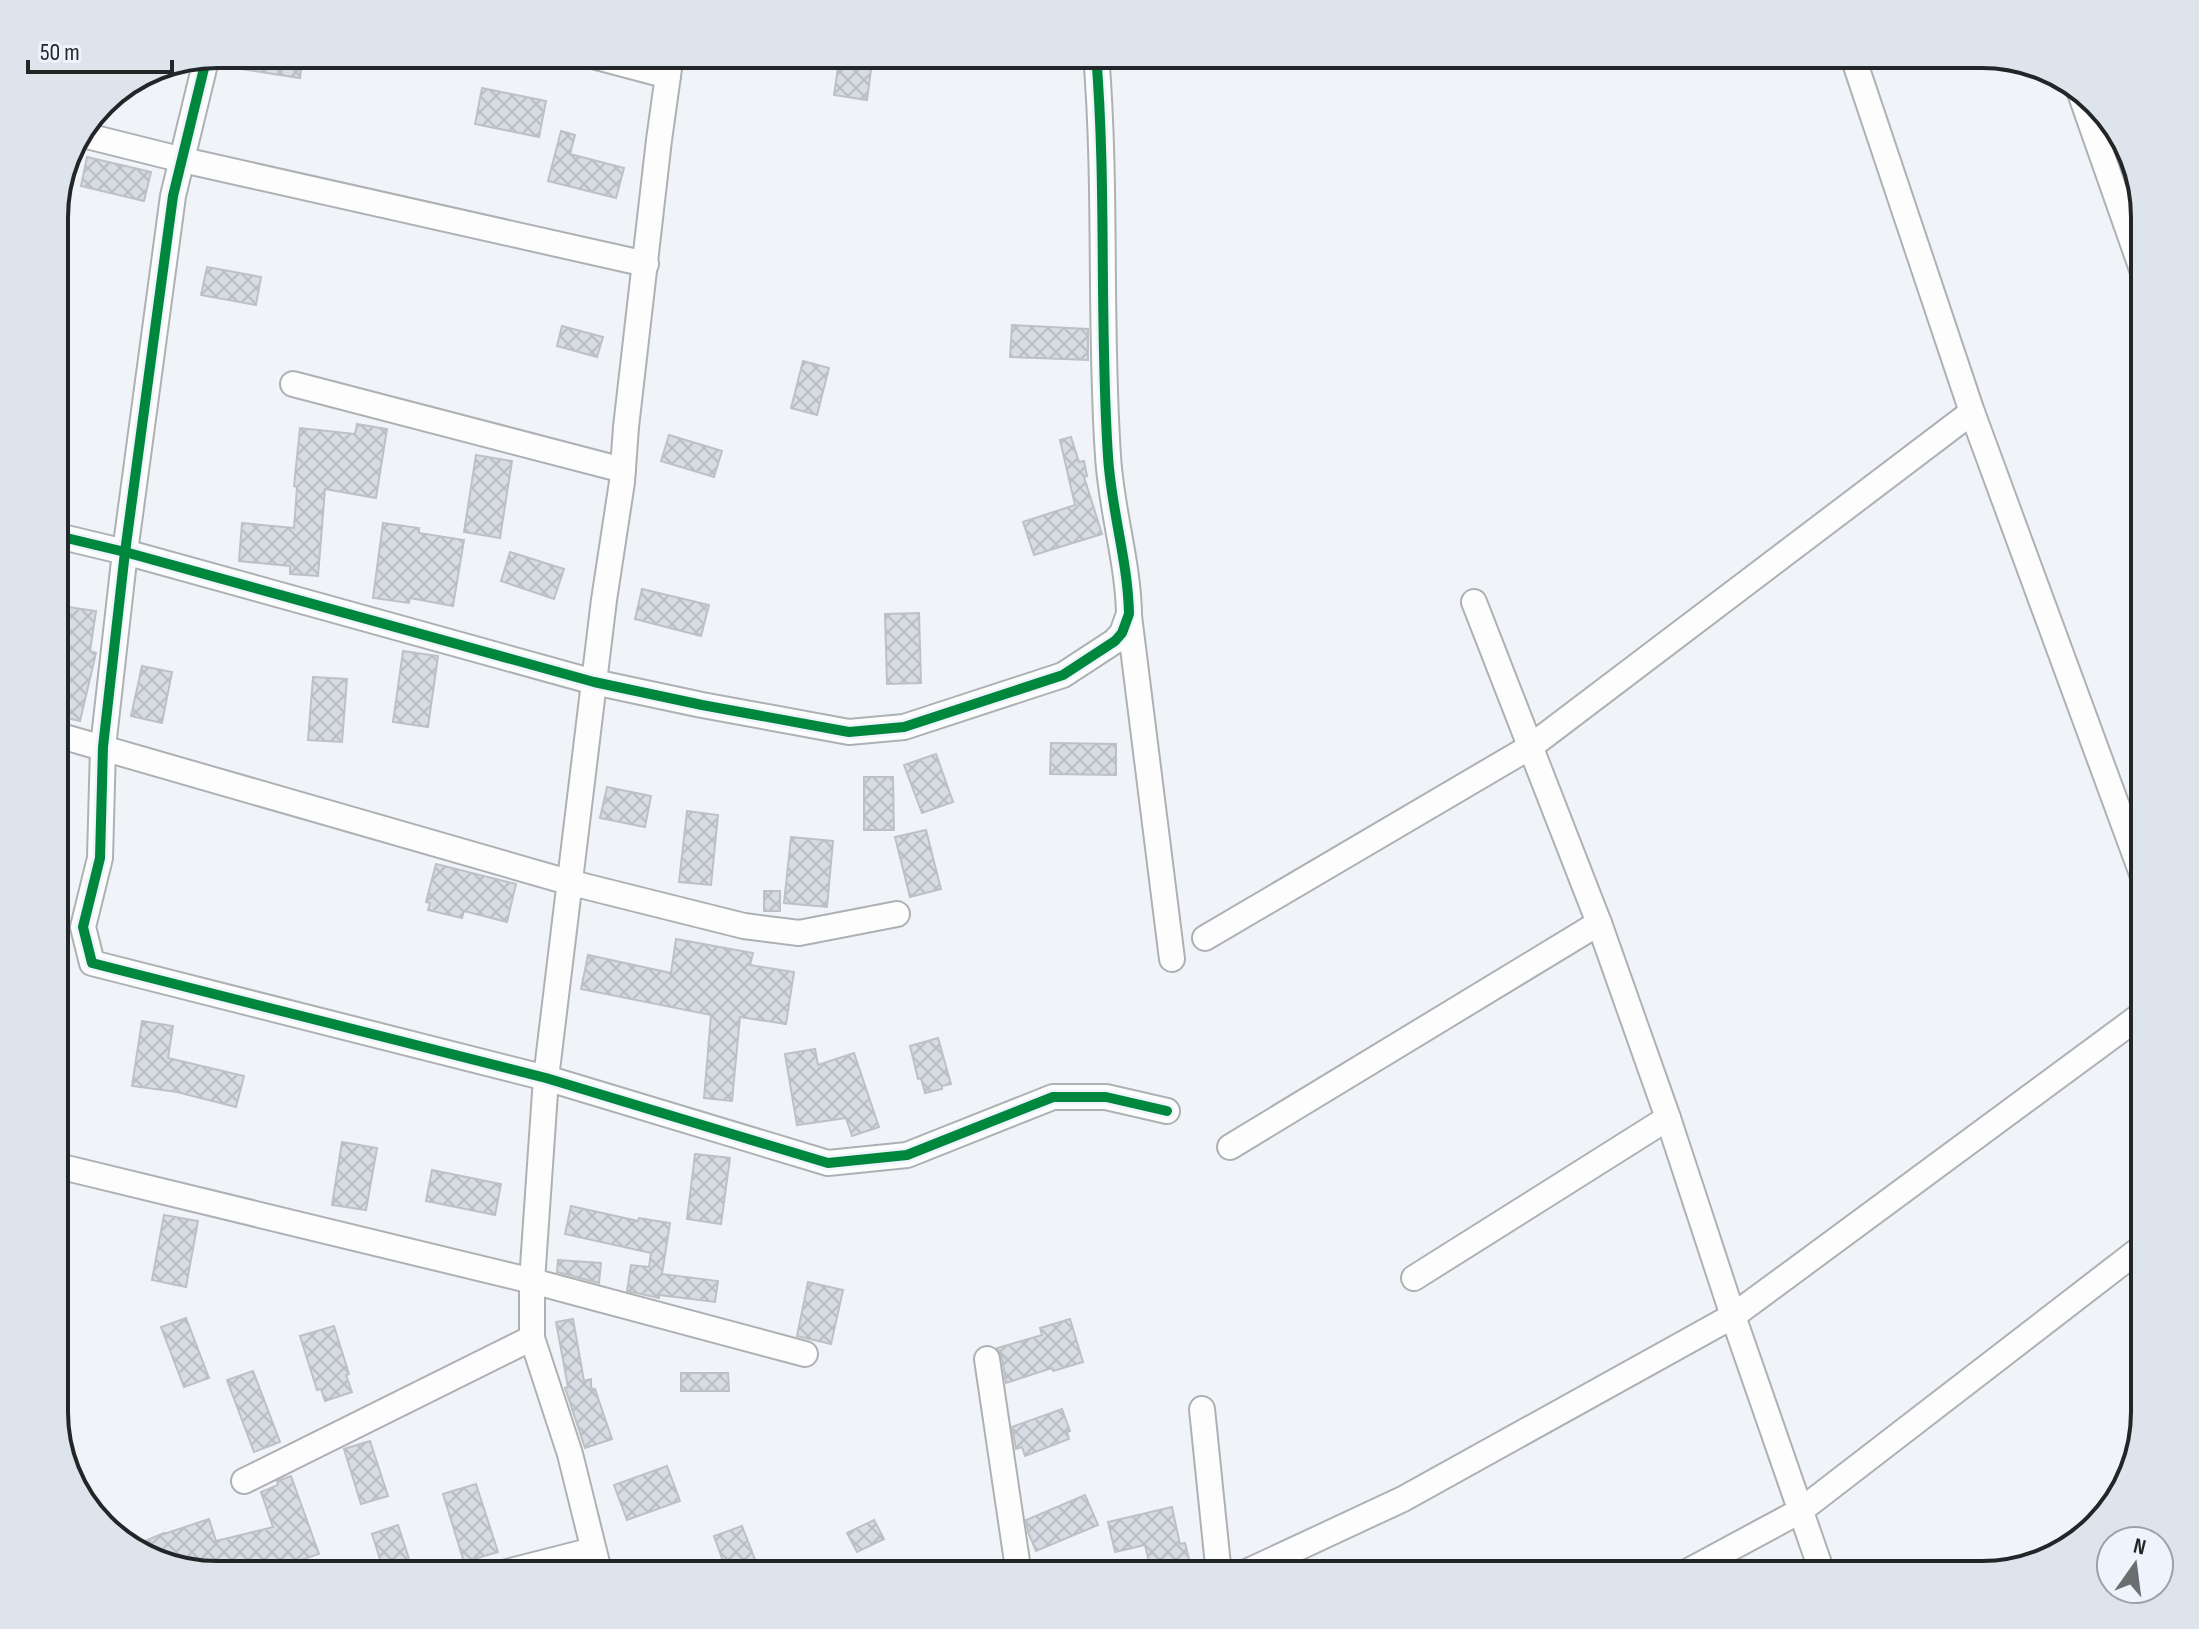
<svg xmlns="http://www.w3.org/2000/svg" width="2199" height="1629" font-family="'Sofia Sans Condensed',sans-serif">
	<style>
		.building { fill: url(#building-cross-hatch); stroke: #bec1c4; stroke-width: 2 }
		.lines { fill: none; stroke-linecap: round; stroke-linejoin: round }
		.street-casing { stroke: #aeb1b4; stroke-width: 28 }
		.street { stroke: #fdfdfe; stroke-width: 24 }
		.cycleway-casing { stroke: #edf4fc; stroke-width: 15 }
		.cycleway { stroke: #00873e; stroke-width: 10 }
		.rim { fill: none; stroke: #232629; stroke-width: 4 }
	</style>
	<defs>
		<pattern id="building-cross-hatch" width="8" height="8" patternUnits="userSpaceOnUse" patternTransform="scale(2)"><rect width="8" height="8" fill="#d7dce3"/><path d="M0 0l8 8M0 8l8-8" fill="none" stroke="#b8bdc3"/></pattern>
	</defs>
	<rect width="100%" height="100%" fill="#f0f4f8"/>
	<g class="building">
		<path d="M 230,54 L 303,54 L 300,78 L 228,67 Z"/>
		<path d="M 840,54 L 873,54 L 867,100 L 834,95 Z"/>
		<path d="M 482,88 L 546,101 L 539,137 L 475,124 Z"/>
		<path d="M 561,131 L 575,135 L 570,154 L 624,168 L 616,198 L 548,181 Z"/>
		<path d="M 87,157 L 151,172 L 144,201 L 81,186 Z"/>
		<path d="M 207,267 L 261,277 L 256,305 L 201,295 Z"/>
		<path d="M 1012,325 L 1088,329 L 1088,360 L 1010,357 Z"/>
		<path d="M 562,326 L 603,337 L 597,357 L 557,346 Z"/>
		<path d="M 803,361 L 829,368 L 817,415 L 791,408 Z"/>
		<path d="M 357,424 L 387,429 L 376,498 L 325,489 L 318,576 L 290,574 L 290,566 L 239,561 L 242,523 L 294,528 L 297,487 L 294,486 L 300,428 L 355,434 Z"/>
		<path d="M 669,435 L 722,451 L 714,477 L 661,461 Z"/>
		<path d="M 1071,437 L 1079,462 L 1084,461 L 1087,476 L 1084,477 L 1102,534 L 1034,555 L 1023,522 L 1075,505 L 1060,440 Z"/>
		<path d="M 476,455 L 512,461 L 500,538 L 464,532 Z"/>
		<path d="M 383,523 L 419,528 L 419,533 L 464,540 L 453,606 L 410,598 L 409,603 L 373,598 Z"/>
		<path d="M 510,552 L 564,569 L 554,599 L 501,581 Z"/>
		<path d="M 642,589 L 709,605 L 701,636 L 635,619 Z"/>
		<path d="M 54,605 L 96,611 L 90,651 L 96,653 L 80,721 L 54,715 Z"/>
		<path d="M 919,613 L 921,683 L 887,684 L 885,614 Z"/>
		<path d="M 403,651 L 438,656 L 428,727 L 393,722 Z"/>
		<path d="M 142,666 L 172,672 L 162,723 L 131,716 Z"/>
		<path d="M 313,677 L 347,679 L 342,742 L 308,740 Z"/>
		<path d="M 1051,743 L 1116,744 L 1116,775 L 1050,774 Z"/>
		<path d="M 936,754 L 953,802 L 922,813 L 904,765 Z"/>
		<path d="M 864,777 L 893,777 L 894,830 L 864,830 Z"/>
		<path d="M 607,787 L 651,796 L 645,827 L 600,818 Z"/>
		<path d="M 687,811 L 718,815 L 711,885 L 679,882 Z"/>
		<path d="M 926,830 L 941,889 L 910,897 L 895,837 Z"/>
		<path d="M 791,837 L 833,841 L 827,907 L 784,903 Z"/>
		<path d="M 436,864 L 516,884 L 507,922 L 464,911 L 462,918 L 428,910 L 430,903 L 426,902 Z"/>
		<rect x="764" y="891" width="16" height="20"/>
		<path d="M 676,939 L 753,953 L 750,965 L 794,972 L 786,1024 L 740,1017 L 732,1101 L 704,1098 L 711,1015 L 581,989 L 588,955 L 671,973 Z"/>
		<path d="M 142,1021 L 173,1026 L 168,1058 L 244,1076 L 236,1107 L 177,1092 L 132,1086 Z"/>
		<path d="M 938,1038 L 951,1084 L 942,1086 L 942,1089 L 925,1093 L 921,1078 L 918,1079 L 910,1046 Z"/>
		<path d="M 815,1049 L 818,1065 L 854,1053 L 879,1127 L 852,1136 L 846,1118 L 797,1125 L 785,1054 Z"/>
		<path d="M 342,1142 L 377,1148 L 366,1210 L 332,1205 Z"/>
		<path d="M 695,1154 L 730,1158 L 721,1224 L 687,1219 Z"/>
		<path d="M 432,1170 L 501,1184 L 495,1215 L 426,1201 Z"/>
		<path d="M 571,1206 L 638,1221 L 639,1218 L 670,1223 L 662,1274 L 718,1281 L 715,1302 L 659,1295 L 659,1298 L 627,1291 L 631,1265 L 649,1267 L 651,1253 L 565,1234 Z"/>
		<path d="M 164,1215 L 198,1221 L 186,1287 L 152,1280 Z"/>
		<path d="M 558,1260 L 601,1263 L 599,1283 L 557,1272 Z"/>
		<path d="M 808,1282 L 843,1290 L 831,1344 L 797,1336 Z"/>
		<path d="M 186,1318 L 209,1378 L 184,1387 L 161,1327 Z"/>
		<path d="M 573,1319 L 584,1381 L 591,1379 L 591,1388 L 595,1389 L 612,1439 L 585,1448 L 565,1388 L 568,1387 L 556,1322 Z"/>
		<path d="M 1070,1319 L 1083,1362 L 1053,1371 L 1052,1368 L 1006,1383 L 1002,1357 L 997,1348 L 1042,1335 L 1040,1328 Z"/>
		<path d="M 334,1326 L 349,1374 L 346,1375 L 352,1392 L 325,1401 L 321,1389 L 317,1390 L 300,1336 Z"/>
		<path d="M 253,1371 L 280,1442 L 254,1452 L 227,1380 Z"/>
		<path d="M 681,1373 L 728,1373 L 729,1391 L 681,1391 Z"/>
		<path d="M 1062,1409 L 1070,1431 L 1067,1432 L 1069,1439 L 1025,1456 L 1022,1447 L 1016,1449 L 1012,1427 Z"/>
		<path d="M 370,1441 L 388,1496 L 361,1504 L 344,1449 Z"/>
		<path d="M 667,1466 L 680,1501 L 627,1520 L 614,1485 Z"/>
		<path d="M 291,1476 L 319,1554 L 257,1575 L 217,1575 L 133,1546 L 164,1533 L 164,1534 L 209,1519 L 216,1541 L 273,1527 L 261,1492 L 278,1485 L 277,1481 Z"/>
		<path d="M 476,1484 L 498,1552 L 464,1562 L 443,1494 Z"/>
		<path d="M 1085,1495 L 1098,1525 L 1036,1551 L 1028,1532 L 1026,1520 Z"/>
		<path d="M 1172,1507 L 1180,1544 L 1185,1543 L 1193,1575 L 1152,1575 L 1145,1545 L 1115,1552 L 1108,1522 Z"/>
		<path d="M 874,1520 L 884,1539 L 857,1552 L 847,1533 Z"/>
		<path d="M 398,1525 L 413,1571 L 401,1575 L 385,1575 L 372,1534 Z"/>
		<path d="M 742,1526 L 761,1575 L 728,1575 L 714,1536 Z"/>
	</g>
	<g class="lines">
		<defs>
			<g id="street">
				<path d="M 585,54 L 668,76"/>
				<path d="M 1852,54 L 1972,412 L 2145,882"/>
				<path d="M 207,56 L 173,196 L 125,552 L 103,747 L 100,858 L 83,927 L 92,963 L 546,1078 L 828,1163 L 907,1155 L 1053,1097 L 1106,1097 L 1167,1111"/>
				<path d="M 2078,87 L 2145,278"/>
				<path d="M 79,134 L 183,160 L 646,264"/>
				<path d="M 293,384 L 623,470"/>
				<path d="M 54,535 L 125,552 L 594,682 L 702,705 L 849,732 L 904,727 L 1063,675 L 1115,641 L 1122,633 L 1129,614 C 1128,561 1111,509 1108,456 C 1099,322 1107,188 1096,54"/>
				<path d="M 1474,602 L 1599,923 L 1668,1118 L 1733,1316 L 1823,1575"/>
				<path d="M 1129,616 L 1172,959"/>
				<path d="M 54,734 L 568,882 L 744,926 L 799,933 L 897,914"/>
				<path d="M 1205,938 L 1530,747 L 1972,412"/>
				<path d="M 1230,1147 L 1599,923"/>
				<path d="M 54,1165 L 532,1281 L 805,1354"/>
				<path d="M 1414,1278 L 1668,1118"/>
				<path d="M 987,1359 L 1019,1575"/>
				<path d="M 1202,1409 L 1219,1575"/>
				<path d="M 244,1481 L 532,1338"/>
				<path d="M 495,1575 L 593,1550"/>
				<path d="M 600,1575 L 570,1454 L 532,1338 L 532,1281 L 546,1078 L 604,600 L 622,482 L 626,427 L 659,140 L 671,54"/>
				<path d="M 1240,1575 L 1403,1499 L 1733,1316 L 2145,1012"/>
				<path d="M 1681,1575 L 1800,1511 L 2145,1245"/>
			</g>
		</defs>
		<use href="#street" class="street-casing"/>
		<use href="#street" class="street"/>
		<defs>
			<g id="cycleway">
				<path d="M 207,56 L 173,196 L 125,552 L 103,747 L 100,858 L 83,927 L 92,963 L 546,1078 L 828,1163 L 907,1155 L 1053,1097 L 1106,1097 L 1167,1111"/>
				<path d="M 54,535 L 125,552 L 594,682 L 702,705 L 849,732 L 904,727 L 1063,675 L 1115,641 L 1122,633 L 1129,614 C 1128,561 1111,509 1108,456 C 1099,322 1107,188 1096,54"/>
			</g>
		</defs>
		<use href="#cycleway" class="cycleway-casing"/>
		<use href="#cycleway" class="cycleway"/>
	</g>
	<path d="M0 0H2199V1629H0ZM217 68H1982A149 149 0 0 1 2131 217V1412A149 149 0 0 1 1982 1561H217A149 149 0 0 1 68 1412V217A149 149 0 0 1 217 68Z" fill="#dde4eb" fill-rule="evenodd"/>
	<path class="rim" d="M217 68H1982A149 149 0 0 1 2131 217V1412A149 149 0 0 1 1982 1561H217A149 149 0 0 1 68 1412V217A149 149 0 0 1 217 68Z"/>
	<g transform="translate(2135 1565) rotate(14)"><circle r="38" fill="#edf4fc" stroke="#9ca2a8" stroke-width="2"/>
	<path d="M0-6L14 30L0 20L-14 30Z" fill="#6b6e71"/>
	<text y="-12" font-size="22" font-weight="bold" text-anchor="middle" fill="#232629">N</text>
	</g>
	<path d="M28 60v12h144v-12" fill="none" stroke="#232629" stroke-width="4"/>
	<text x="40" y="60" font-size="24" fill="#232629" stroke="#edf4fc" stroke-width="6" paint-order="stroke">50 m</text>
</svg>
